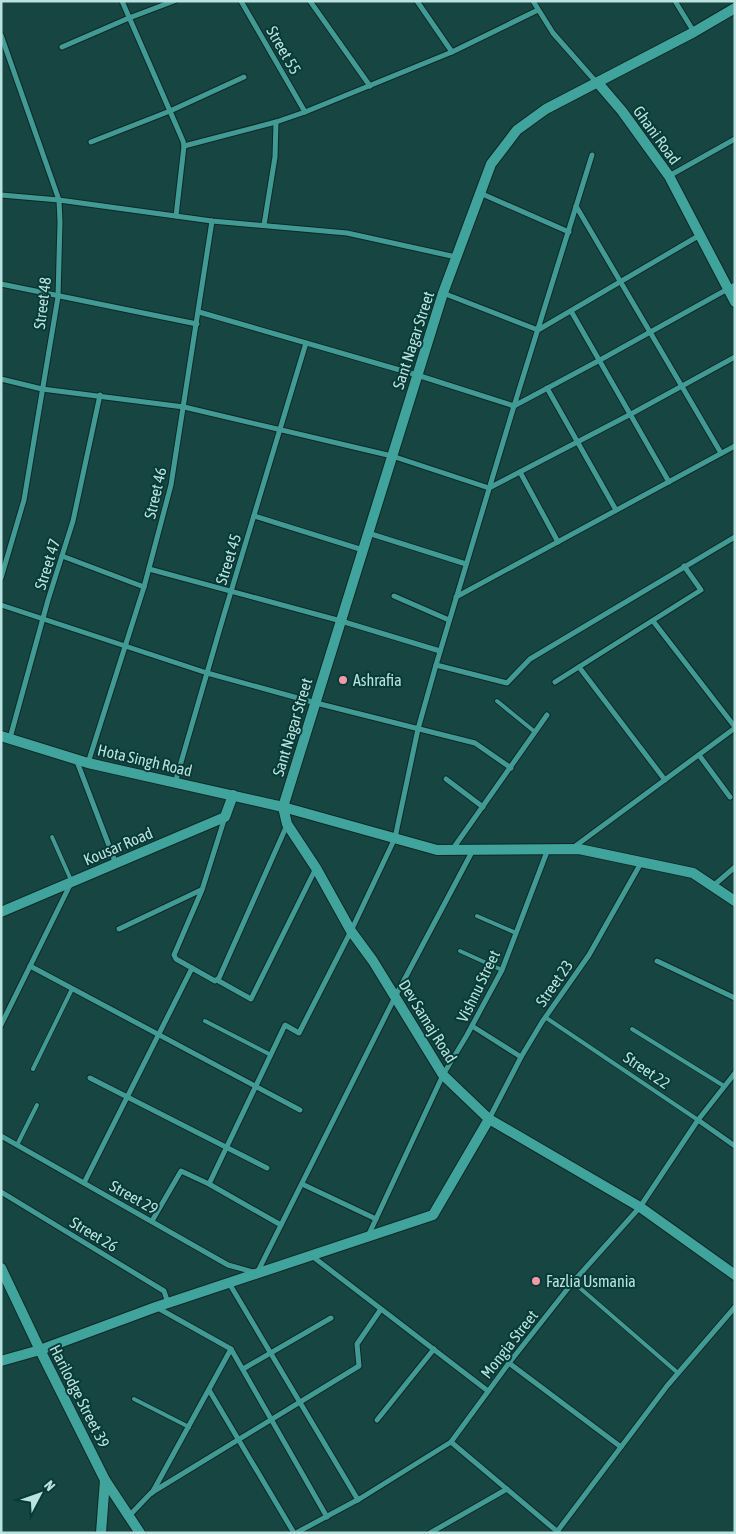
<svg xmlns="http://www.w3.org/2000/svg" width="736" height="1534" font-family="'Asap Condensed',sans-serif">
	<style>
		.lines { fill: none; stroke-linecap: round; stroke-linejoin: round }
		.lane-casing { stroke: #0d2927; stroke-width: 5.5 }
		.street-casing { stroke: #0d2927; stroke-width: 7 }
		.secondary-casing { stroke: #0d2927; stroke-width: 12 }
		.lane { stroke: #419a93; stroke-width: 4 }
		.street { stroke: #419a93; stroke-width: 5 }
		.secondary { stroke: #40a39c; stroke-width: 10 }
		.poi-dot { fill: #f39aa9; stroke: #083a37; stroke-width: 2 }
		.labels { text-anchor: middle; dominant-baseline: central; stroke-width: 4; stroke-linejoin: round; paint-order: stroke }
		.street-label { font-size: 16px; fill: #bae2de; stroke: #083a37 }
		.poi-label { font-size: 16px; fill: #bae2de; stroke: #083a37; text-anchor: start }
	</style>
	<rect width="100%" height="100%" fill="#164542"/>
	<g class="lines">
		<defs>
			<g id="lane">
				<path d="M 497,701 L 535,732"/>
				<path d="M 52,837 L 71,880"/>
				<path d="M 477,916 L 516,933"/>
				<path d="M 460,951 L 502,970"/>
				<path d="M 545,1017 L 698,1120"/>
				<path d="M 205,1021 L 271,1055"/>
				<path d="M 632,1029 L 724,1086"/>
				<path d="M 33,1069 L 72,989"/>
				<path d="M 17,1145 L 37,1105"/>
				<path d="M 573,1282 L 678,1373"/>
				<path d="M 134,1399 L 189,1427"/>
			</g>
			<g id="street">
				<path d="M 122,1 L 183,141 L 184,146 L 176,216"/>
				<path d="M 241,1 L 305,112"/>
				<path d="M 310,1 L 370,86"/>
				<path d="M 533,1 L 553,33 L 597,83"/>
				<path d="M 675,1 L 694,32"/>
				<path d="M 1,35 L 59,200 L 60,222 L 58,297 L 24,500 L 1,578"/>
				<path d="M 62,47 L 129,18 L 174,1"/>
				<path d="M 452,52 L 538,10"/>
				<path d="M 91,142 L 170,111 L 244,77"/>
				<path d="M 184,146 L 276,122 L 305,112 L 452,52 L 417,1"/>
				<path d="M 669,176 L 735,139"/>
				<path d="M 480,193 L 569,232"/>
				<path d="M 1,195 L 59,200 L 212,221 L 347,233 L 456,257"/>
				<path d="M 576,206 L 721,453"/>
				<path d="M 264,225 L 275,157 L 276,122"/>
				<path d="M 1,284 L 197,324"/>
				<path d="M 443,293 L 538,330 L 700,235"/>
				<path d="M 571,311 L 669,482"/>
				<path d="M 199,312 L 417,375 L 514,406 L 600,360 L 735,285"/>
				<path d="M 1,379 L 42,389 L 184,407 L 392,456 L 489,488 L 631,414 L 735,357"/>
				<path d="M 547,388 L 616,510"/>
				<path d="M 520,472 L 558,542"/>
				<path d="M 254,516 L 363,550"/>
				<path d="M 368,533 L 466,564"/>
				<path d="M 62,556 L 144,587"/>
				<path d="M 149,569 L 341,621 L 440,651"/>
				<path d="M 394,596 L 449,620"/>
				<path d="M 456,597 L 735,446"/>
				<path d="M 1,605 L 207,673 L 316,703 L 475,743 L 511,768"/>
				<path d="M 653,621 L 735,727"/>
				<path d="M 436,665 L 507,683 L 530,659 L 735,537"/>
				<path d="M 579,667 L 665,780"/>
				<path d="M 555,682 L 701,590 L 684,566"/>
				<path d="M 10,738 L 48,600 L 73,521 L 100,395"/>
				<path d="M 699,755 L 730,797"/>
				<path d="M 76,759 L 116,864"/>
				<path d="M 88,763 L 144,587 L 171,485 L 212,221"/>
				<path d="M 446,779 L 483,807"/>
				<path d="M 175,783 L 223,618 L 306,343"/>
				<path d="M 225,817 L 202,890 L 174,955 L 176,959 L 215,981 L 219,978 L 287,825"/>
				<path d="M 574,847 L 735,728"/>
				<path d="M 452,850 L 547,715"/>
				<path d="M 713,886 L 735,867"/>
				<path d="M 119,929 L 201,890"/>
				<path d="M 657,961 L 735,998"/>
				<path d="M 30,966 L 300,1110"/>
				<path d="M 217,980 L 251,999 L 316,868"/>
				<path d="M 1,1025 L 71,883"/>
				<path d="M 472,1026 L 521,1057"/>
				<path d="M 90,1078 L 267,1168"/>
				<path d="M 489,1119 L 521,1057 L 542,1022 L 589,955 L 641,863"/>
				<path d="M 698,1120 L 735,1146"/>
				<path d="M 1,1136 L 228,1265 L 257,1273 L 395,997 L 473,850"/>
				<path d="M 84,1183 L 192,968"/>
				<path d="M 209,1184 L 285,1025 L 299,1033 L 351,931 L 395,838 L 418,729 L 436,665 L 514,406 L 592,155"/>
				<path d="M 302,1184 L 376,1219"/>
				<path d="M 1,1192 L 164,1291 L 168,1303"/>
				<path d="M 152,1221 L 181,1171 L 209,1184 L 281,1225"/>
				<path d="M 368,1236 L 443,1075 L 467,1035 L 502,970 L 548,849"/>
				<path d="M 312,1256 L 488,1391"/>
				<path d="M 229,1283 L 358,1500"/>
				<path d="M 156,1307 L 231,1349 L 327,1517"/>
				<path d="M 509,1363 L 621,1447"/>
				<path d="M 243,1369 L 331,1318"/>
				<path d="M 209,1390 L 294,1533"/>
				<path d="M 377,1420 L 434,1349"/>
				<path d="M 451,1442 L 559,1533"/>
				<path d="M 152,1493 L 231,1349"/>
				<path d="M 129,1516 L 151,1493 L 359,1366 L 357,1344 L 381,1309"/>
				<path d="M 296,1533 L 361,1498 L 451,1442 L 509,1363 L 573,1282 L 640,1207 L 698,1120 L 735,1073"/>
				<path d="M 430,1533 L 507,1489"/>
				<path d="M 556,1533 L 667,1386 L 735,1307"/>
			</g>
			<g id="secondary">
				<path d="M 735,8 L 694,32 L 546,109 L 517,130 L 491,164 L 443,293 L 283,807 L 287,824 L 316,868 L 351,931 L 373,961 L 443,1075 L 489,1119 L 640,1207 L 735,1275"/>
				<path d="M 598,83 L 622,111 L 669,176 L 735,302"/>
				<path d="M 1,736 L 88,763 L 283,807 L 437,850 L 579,849 L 693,873 L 735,901"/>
				<path d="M 1,912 L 225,817 L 233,795"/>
				<path d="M 1,1268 L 40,1350 L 105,1480 L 140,1533"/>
				<path d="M 1,1361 L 40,1350 L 156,1307 L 433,1215 L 489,1119"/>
				<path d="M 101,1533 L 105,1480"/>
			</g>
		</defs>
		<use href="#lane" class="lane-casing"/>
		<use href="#street" class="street-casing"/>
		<use href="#secondary" class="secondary-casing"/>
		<use href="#lane" class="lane"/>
		<use href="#street" class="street"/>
		<use href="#secondary" class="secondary"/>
	</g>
	<g class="poi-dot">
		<circle cx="343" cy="680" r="5"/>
		<circle cx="536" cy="1281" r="5"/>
	</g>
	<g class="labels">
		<g class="street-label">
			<text transform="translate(284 50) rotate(60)">Street 55</text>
			<text transform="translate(657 135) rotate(54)">Ghani Road</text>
			<text transform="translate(42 303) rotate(-83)">Street 48</text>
			<text transform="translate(413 340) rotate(-72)">Sant Nagar Street</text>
			<text transform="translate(155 493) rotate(-77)">Street 46</text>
			<text transform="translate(228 559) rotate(-73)">Street 45</text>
			<text transform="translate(47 564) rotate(-73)">Street 47</text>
			<text transform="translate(292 727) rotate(-73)">Sant Nagar Street</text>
			<text transform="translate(145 760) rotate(13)">Hota Singh Road</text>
			<text transform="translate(118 846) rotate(-23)">Kousar Road</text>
			<text transform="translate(554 983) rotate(-55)">Street 23</text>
			<text transform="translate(478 986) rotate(-64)">Vishnu Street</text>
			<text transform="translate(428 1021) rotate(58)">Dev Samaj Road</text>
			<text transform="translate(647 1070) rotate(34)">Street 22</text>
			<text transform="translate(134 1197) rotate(29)">Street 29</text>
			<text transform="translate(94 1234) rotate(31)">Street 26</text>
			<text transform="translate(509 1344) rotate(-52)">Mongia Street</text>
			<text transform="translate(80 1396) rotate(63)">Harilodge Street 39</text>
		</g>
		<g class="poi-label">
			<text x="353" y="680">Ashrafia</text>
			<text x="546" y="1281">Fazlia Usmania</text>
		</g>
	</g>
	<rect width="736" height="1534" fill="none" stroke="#bae2de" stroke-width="5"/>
	<g transform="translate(40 1494) rotate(49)" stroke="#083a37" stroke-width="4" paint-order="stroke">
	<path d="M0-4L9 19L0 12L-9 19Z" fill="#bae2de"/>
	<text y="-8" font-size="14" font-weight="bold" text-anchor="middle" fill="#bae2de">N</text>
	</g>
</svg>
